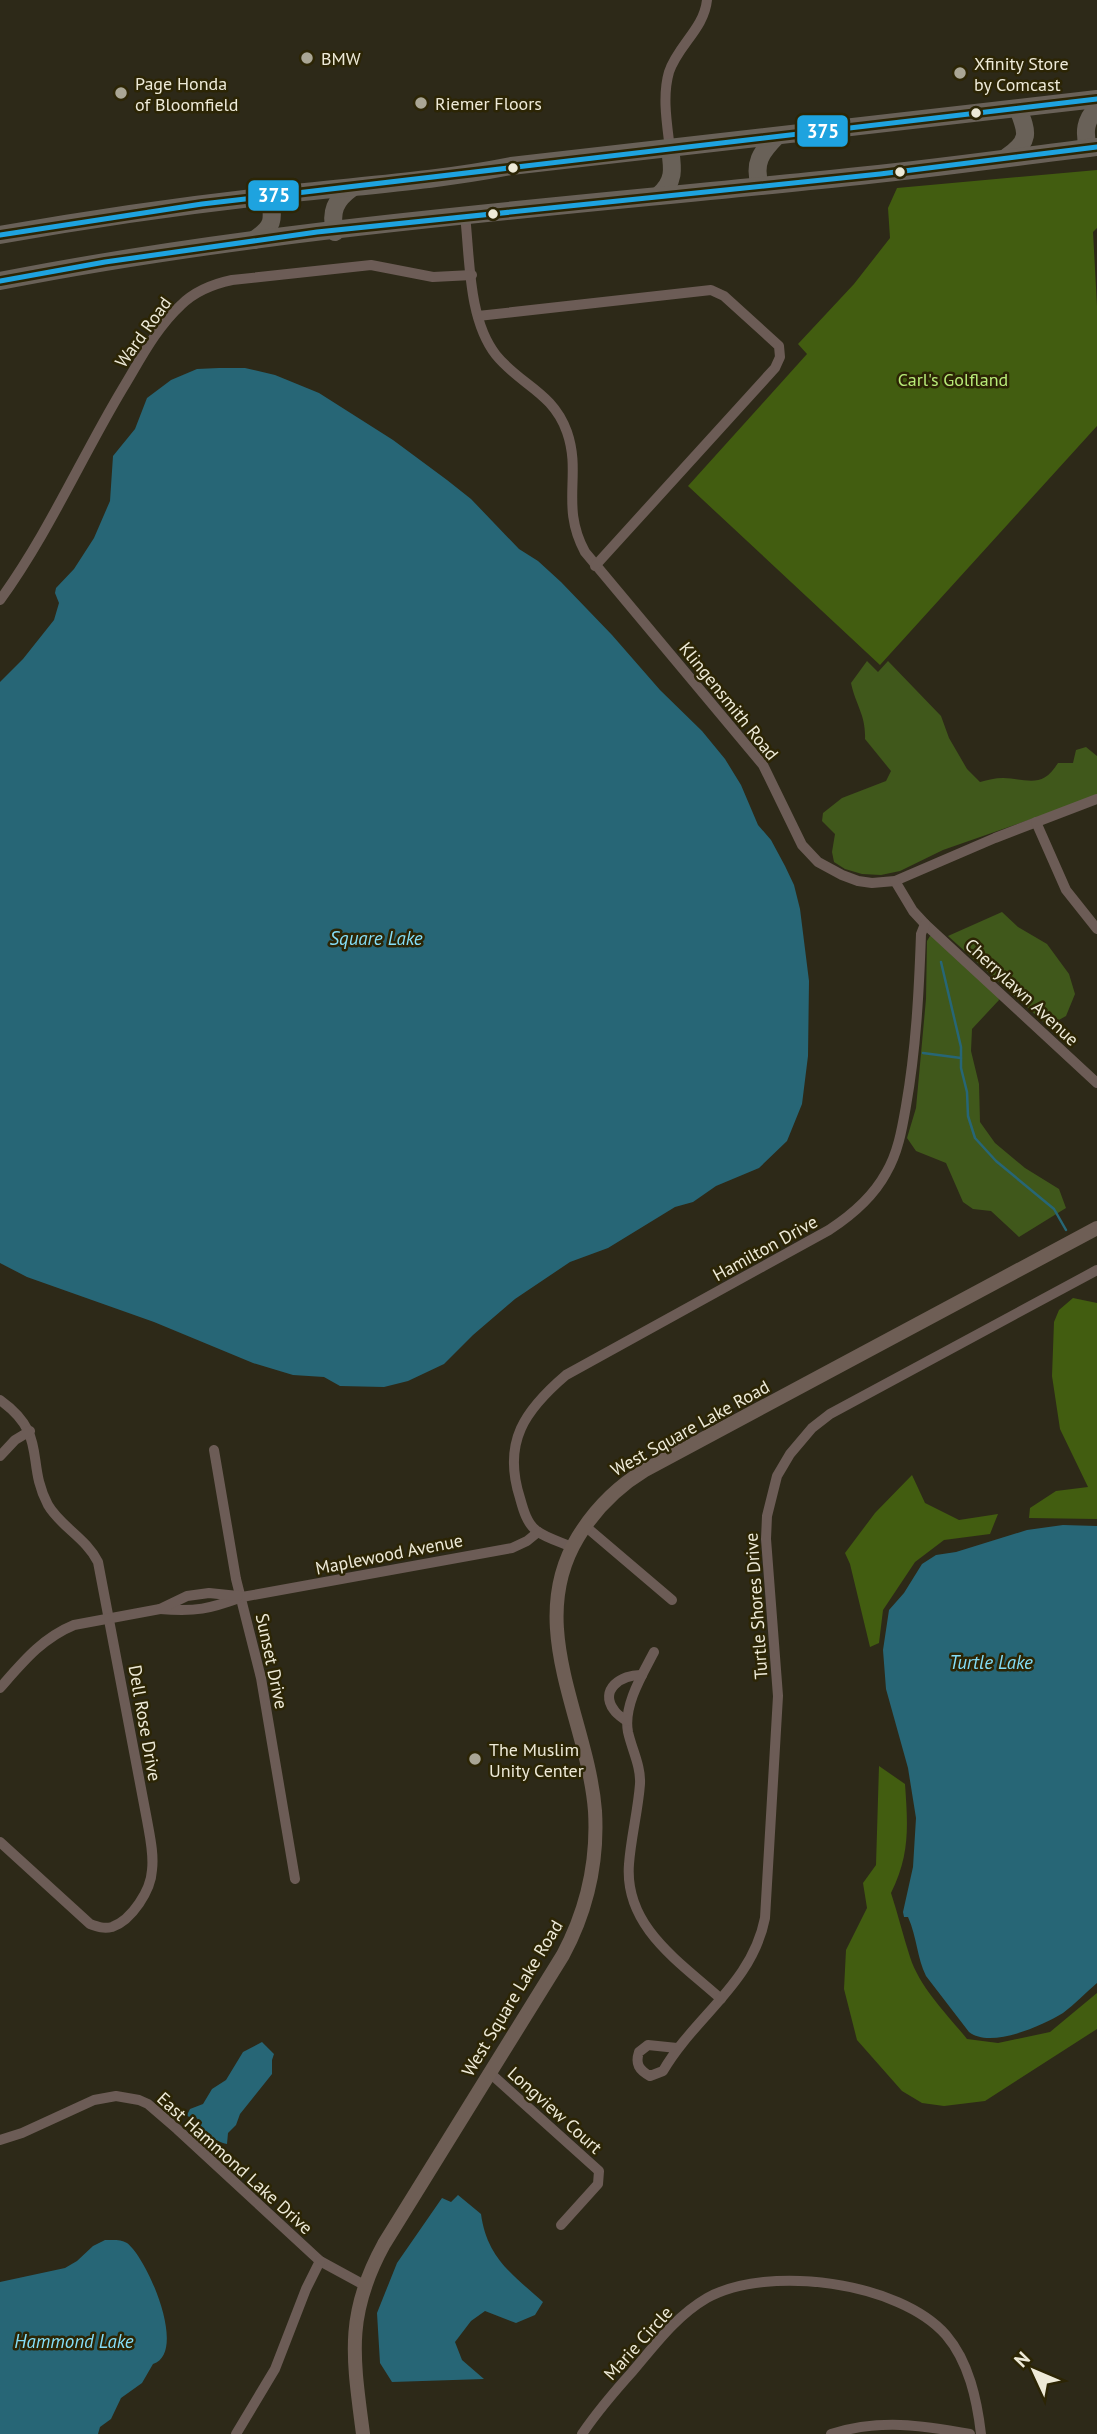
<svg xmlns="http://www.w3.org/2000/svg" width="1097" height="2434" font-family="'PT Sans',sans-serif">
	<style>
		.green { fill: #425d10 }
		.forest { fill: #40581b }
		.water { fill: #276676 }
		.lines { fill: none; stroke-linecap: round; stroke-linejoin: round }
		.stream { stroke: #276676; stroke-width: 2.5 }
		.street { stroke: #6c5c56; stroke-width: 10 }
		.secondary { stroke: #6e5e55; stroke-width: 14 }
		.highway { stroke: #696158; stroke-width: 18 }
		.bus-1-casing { stroke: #2c2505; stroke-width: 10 }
		.bus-1 { stroke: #1ea3df; stroke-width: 5 }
		.poi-dot { fill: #aaa695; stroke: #2c2505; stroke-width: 2.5 }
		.bus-dot { fill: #eeead8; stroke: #2c2505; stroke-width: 2.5 }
		.labels { text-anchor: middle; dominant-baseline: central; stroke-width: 5; stroke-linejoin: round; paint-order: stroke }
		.poi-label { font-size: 18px; fill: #eeead8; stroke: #2c2505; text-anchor: start }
		.street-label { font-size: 18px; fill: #eeead8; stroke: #2c2505 }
		.park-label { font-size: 18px; fill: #b8eb78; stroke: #2c2505 }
		.water-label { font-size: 19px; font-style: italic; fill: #85def8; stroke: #2c2505 }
		.line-badge { stroke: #2c2505; stroke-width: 2.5 }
		.badge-label { font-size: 19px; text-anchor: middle; font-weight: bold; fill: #fff }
	</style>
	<rect width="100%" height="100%" fill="#2d2918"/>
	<g class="green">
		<path d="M 1097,170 L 1097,228 L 1093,232 L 1097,306 L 1097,426 L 880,665 L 688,486 L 807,354 L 798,344 L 854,284 L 890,238 L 888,208 L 897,188 Z"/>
		<path d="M 1073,1298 L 1097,1303 L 1097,1519 L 1029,1518 L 1030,1508 L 1056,1491 L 1088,1487 L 1060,1429 L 1052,1376 L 1054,1322 L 1059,1310 Z"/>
		<path d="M 912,1475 L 925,1503 L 959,1520 L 998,1514 L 990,1534 L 944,1540 L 915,1562 L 883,1610 L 879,1643 L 870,1647 L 850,1564 L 845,1553 L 875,1513 Z"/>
		<path d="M 879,1766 L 905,1784 C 908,1826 910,1855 891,1893 C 898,1914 903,1936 910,1957 C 920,1988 947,2014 967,2039 L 998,2043 L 1050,2032 L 1097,1993 L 1097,2029 L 985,2101 L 944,2106 L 922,2103 L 902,2091 L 857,2040 L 844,1989 L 846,1950 L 867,1908 L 863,1883 L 876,1865 Z"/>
	</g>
	<g class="forest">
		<path d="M 867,661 L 878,672 L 888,661 L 941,716 L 949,738 L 967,769 L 980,782 C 988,780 995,778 1003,778 C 1028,779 1042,789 1058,763 L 1073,763 L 1076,750 L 1086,747 L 1097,756 L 1097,796 L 943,850 L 900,871 L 881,875 L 862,874 L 845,869 L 834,862 L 832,852 L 835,834 L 822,821 L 823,813 L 842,798 L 886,781 L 891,771 L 865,739 C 866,715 856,706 851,683 Z"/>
		<path d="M 1002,912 L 1018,927 L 1047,944 L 1069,974 L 1075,994 L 1066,1016 L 1048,1026 L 948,936 Z"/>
		<path d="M 930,936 L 935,936 L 997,993 L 999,1000 L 972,1029 L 971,1051 L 979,1084 L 980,1122 L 995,1143 L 1025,1168 L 1059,1189 L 1066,1208 L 1019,1237 L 991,1211 L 973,1209 L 963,1202 L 946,1163 L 916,1151 L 907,1138 L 916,1108 L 926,999 L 927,941 Z"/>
	</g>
	<g class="water">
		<path d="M 219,368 L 245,368 L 275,375 L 319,393 L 393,440 L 447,480 L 471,499 L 519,549 L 538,561 L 561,582 L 612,635 L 660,690 L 702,731 L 725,759 L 741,785 L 758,825 L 771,840 L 785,866 L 794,885 L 800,909 L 809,981 L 808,1056 L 802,1104 L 787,1141 L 759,1168 L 716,1186 L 693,1202 L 675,1207 L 608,1248 L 570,1262 L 515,1299 L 473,1335 L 444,1364 L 408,1381 L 384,1387 L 340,1386 L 324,1377 L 293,1375 L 253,1363 L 154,1322 L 27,1277 L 0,1263 L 0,682 L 23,659 L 54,620 L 59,603 L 55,593 L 56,588 L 74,569 L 94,538 L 110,501 L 113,456 L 135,429 L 147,398 L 171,380 L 197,369 Z"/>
		<path d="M 1063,1525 L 1097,1526 L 1097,1983 C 1085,1993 1075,2004 1063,2013 C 1042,2026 990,2049 969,2032 L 926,1976 C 917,1958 917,1937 908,1917 L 904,1917 L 903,1912 L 913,1867 L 916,1818 L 908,1768 L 886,1689 L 883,1650 L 889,1610 L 904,1593 L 922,1564 L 936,1555 L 956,1552 L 1027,1530 Z"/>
		<path d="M 262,2042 L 274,2054 L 272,2060 L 272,2074 L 240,2114 L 236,2125 L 228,2133 L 227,2144 C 215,2142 200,2129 197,2118 L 191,2119 L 187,2115 L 190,2109 L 203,2104 L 212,2089 L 226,2080 L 243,2052 Z"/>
		<path d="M 458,2195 L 481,2214 C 487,2258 512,2274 543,2302 L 535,2315 L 516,2323 L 485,2311 L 471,2321 L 455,2342 L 462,2360 L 484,2379 L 392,2382 L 380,2363 L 377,2313 L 397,2263 L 442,2198 L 451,2202 Z"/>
		<path d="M 105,2240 C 112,2240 121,2239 127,2243 C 148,2259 188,2353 153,2364 L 142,2383 L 121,2398 L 111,2419 L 100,2427 L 98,2434 L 0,2434 L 0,2282 L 65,2268 L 77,2261 L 93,2246 Z"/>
	</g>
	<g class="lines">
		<g class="stream">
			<path d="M 941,962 L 961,1047 L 961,1068 L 967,1092 L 968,1116 L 975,1138 L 996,1161 L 1054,1209 L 1066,1230"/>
			<path d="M 923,1053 L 961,1058"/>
		</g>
		<g class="street">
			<path d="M 670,149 C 667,124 662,96 669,72 C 678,45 704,29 707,0"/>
			<path d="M 465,215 C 470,259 468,319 496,355 C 520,385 553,392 567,432 C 582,475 560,506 585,552 L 763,765 L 802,845 L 818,862 L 842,875 L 858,881 L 872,883 L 895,881 L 995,838 L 1097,799"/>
			<path d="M 478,316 L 711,290 L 724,296 L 779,346 L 780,357 L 775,368 L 595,566"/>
			<path d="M 0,600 C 48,534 81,458 123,388 C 140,360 156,328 181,305 C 195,291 213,284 232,280 L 371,265 L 433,277 L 472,275"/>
			<path d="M 1036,822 L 1066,890 L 1097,929"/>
			<path d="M 895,881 L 913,911 L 925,924 L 1097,1083"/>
			<path d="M 0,1400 C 49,1435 25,1462 48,1505 C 61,1527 86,1538 98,1562 L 147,1820 C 150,1837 154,1854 152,1870 C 151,1890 132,1920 112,1927 C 104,1929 98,1927 90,1924 L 0,1842"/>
			<path d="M 214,1450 L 236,1579 L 261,1678 L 295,1879"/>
			<path d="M 0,1456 L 15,1440 L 30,1431"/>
			<path d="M 585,1526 L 672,1600"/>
			<path d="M 572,1547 C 561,1542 546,1538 537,1531 C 527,1524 523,1509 520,1498 C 502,1442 525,1410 566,1375 L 829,1230 C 852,1215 873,1197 886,1173 C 898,1153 902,1129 906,1106 C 916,1049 919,992 921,934 L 925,924"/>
			<path d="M 160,1609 C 196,1612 209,1609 242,1597 L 512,1548 L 527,1541 L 538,1532"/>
			<path d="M 654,1652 C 642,1675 623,1706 628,1732 C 632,1750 641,1766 640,1784 C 638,1811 631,1837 629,1864 C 624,1927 680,1962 721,1999"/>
			<path d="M 0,1688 C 22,1663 42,1638 74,1625 L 160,1609 L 187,1596 L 209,1593 L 238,1596"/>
			<path d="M 627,1721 C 623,1718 617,1715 614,1710 C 599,1690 621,1674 642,1675"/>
			<path d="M 677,2048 L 648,2045 L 639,2052 C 635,2064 639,2070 650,2076 L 663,2071 C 695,2016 752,1984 765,1918 L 778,1696 L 766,1539 L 767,1516 L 777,1476 L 790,1454 L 812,1428 L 830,1414 L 1097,1270"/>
			<path d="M 490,2073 L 599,2171 L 598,2184 L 561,2225"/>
			<path d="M 0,2140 L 22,2133 L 94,2100 L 116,2096 L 139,2100 L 148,2104 L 177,2129 L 320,2261 L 364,2285"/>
			<path d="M 236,2434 L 275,2369 L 306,2289 L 320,2261"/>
			<path d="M 582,2434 C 597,2412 614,2392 632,2372 C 655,2345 676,2316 707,2298 C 768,2264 900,2282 946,2335 C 969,2362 977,2400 981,2434"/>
			<path d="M 831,2434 C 879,2419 922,2425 970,2434"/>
		</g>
		<path class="secondary" d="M 363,2434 C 353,2357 345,2315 384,2244 L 563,1955 C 587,1910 598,1862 595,1811 C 588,1719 524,1626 578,1537 C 595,1509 617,1487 645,1470 L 1097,1228"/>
		<g class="highway">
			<path d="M 1088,148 C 1084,132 1085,120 1097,108"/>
			<path d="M 1007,157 C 1030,141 1028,133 1018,109"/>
			<path d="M 760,186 C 753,163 761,152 777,136"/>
			<path d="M 658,196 C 675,182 673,169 670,149"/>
			<path d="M 335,232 C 330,212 335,200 352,188"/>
			<path d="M 0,235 C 89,219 179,206 269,196 C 350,186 431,182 511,166 L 1097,99"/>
			<path d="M 254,240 C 275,226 273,220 270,196"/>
			<path d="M 0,281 C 280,226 566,207 849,177 C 932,169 1014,157 1097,147"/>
		</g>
		<defs>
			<g id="bus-1">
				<path d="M 0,235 L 202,204 L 1097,99"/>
				<path d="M 0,281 L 105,262 L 317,232 L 880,174 L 1097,147"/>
			</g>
		</defs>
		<use href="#bus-1" class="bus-1-casing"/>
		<use href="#bus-1" class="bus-1"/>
	</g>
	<g class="poi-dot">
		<circle cx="307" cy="58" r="7"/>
		<circle cx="960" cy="73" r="7"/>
		<circle cx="121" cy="93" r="7"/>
		<circle cx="421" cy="103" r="7"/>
		<circle cx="475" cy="1759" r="7"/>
	</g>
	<g class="bus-dot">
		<circle cx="976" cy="113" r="6"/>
		<circle cx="513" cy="168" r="6"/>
		<circle cx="900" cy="172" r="6"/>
		<circle cx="493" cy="214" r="6"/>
	</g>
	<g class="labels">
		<g class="poi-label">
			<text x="321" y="58">BMW</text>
			<text x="974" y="63">Xfinity Store<tspan x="974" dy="21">by Comcast</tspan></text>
			<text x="135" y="83">Page Honda<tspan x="135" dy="21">of Bloomfield</tspan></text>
			<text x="435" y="103">Riemer Floors</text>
			<text x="489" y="1749">The Muslim<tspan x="489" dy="21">Unity Center</tspan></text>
		</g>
		<g class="street-label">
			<text transform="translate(143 332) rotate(-54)">Ward Road</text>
			<text transform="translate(729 701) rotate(51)">Klingensmith Road</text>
			<text transform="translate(1022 992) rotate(43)">Cherrylawn Avenue</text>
			<text transform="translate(765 1248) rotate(-29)">Hamilton Drive</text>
			<text transform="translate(690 1428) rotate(-29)">West Square Lake Road</text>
			<text transform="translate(389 1554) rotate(-11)">Maplewood Avenue</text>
			<text transform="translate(756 1606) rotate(-94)">Turtle Shores Drive</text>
			<text transform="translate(272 1661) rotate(78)">Sunset Drive</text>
			<text transform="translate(145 1723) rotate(80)">Dell Rose Drive</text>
			<text transform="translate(512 1998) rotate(-59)">West Square Lake Road</text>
			<text transform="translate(555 2110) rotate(42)">Longview Court</text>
			<text transform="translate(235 2163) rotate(42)">East Hammond Lake Drive</text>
			<text transform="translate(638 2343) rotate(-48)">Marie Circle</text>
		</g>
		<g class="park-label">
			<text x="953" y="379">Carl's Golfland</text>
		</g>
		<g class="water-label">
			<text x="376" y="938">Square Lake</text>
			<text x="991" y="1662">Turtle Lake</text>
			<text x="74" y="2341">Hammond Lake</text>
		</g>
	</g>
	<g class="line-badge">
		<rect x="796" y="114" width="53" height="34" rx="7" fill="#1ea3df"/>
		<rect x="247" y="179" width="53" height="33" rx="7" fill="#1ea3df"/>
	</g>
	<g class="badge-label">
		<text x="823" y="138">375</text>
		<text x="274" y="202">375</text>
	</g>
	<g transform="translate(1034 2371) rotate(314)" stroke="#2c2505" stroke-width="5" paint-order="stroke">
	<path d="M0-5L12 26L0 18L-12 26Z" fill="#eeead8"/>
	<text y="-10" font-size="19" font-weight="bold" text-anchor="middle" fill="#eeead8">N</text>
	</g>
</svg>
